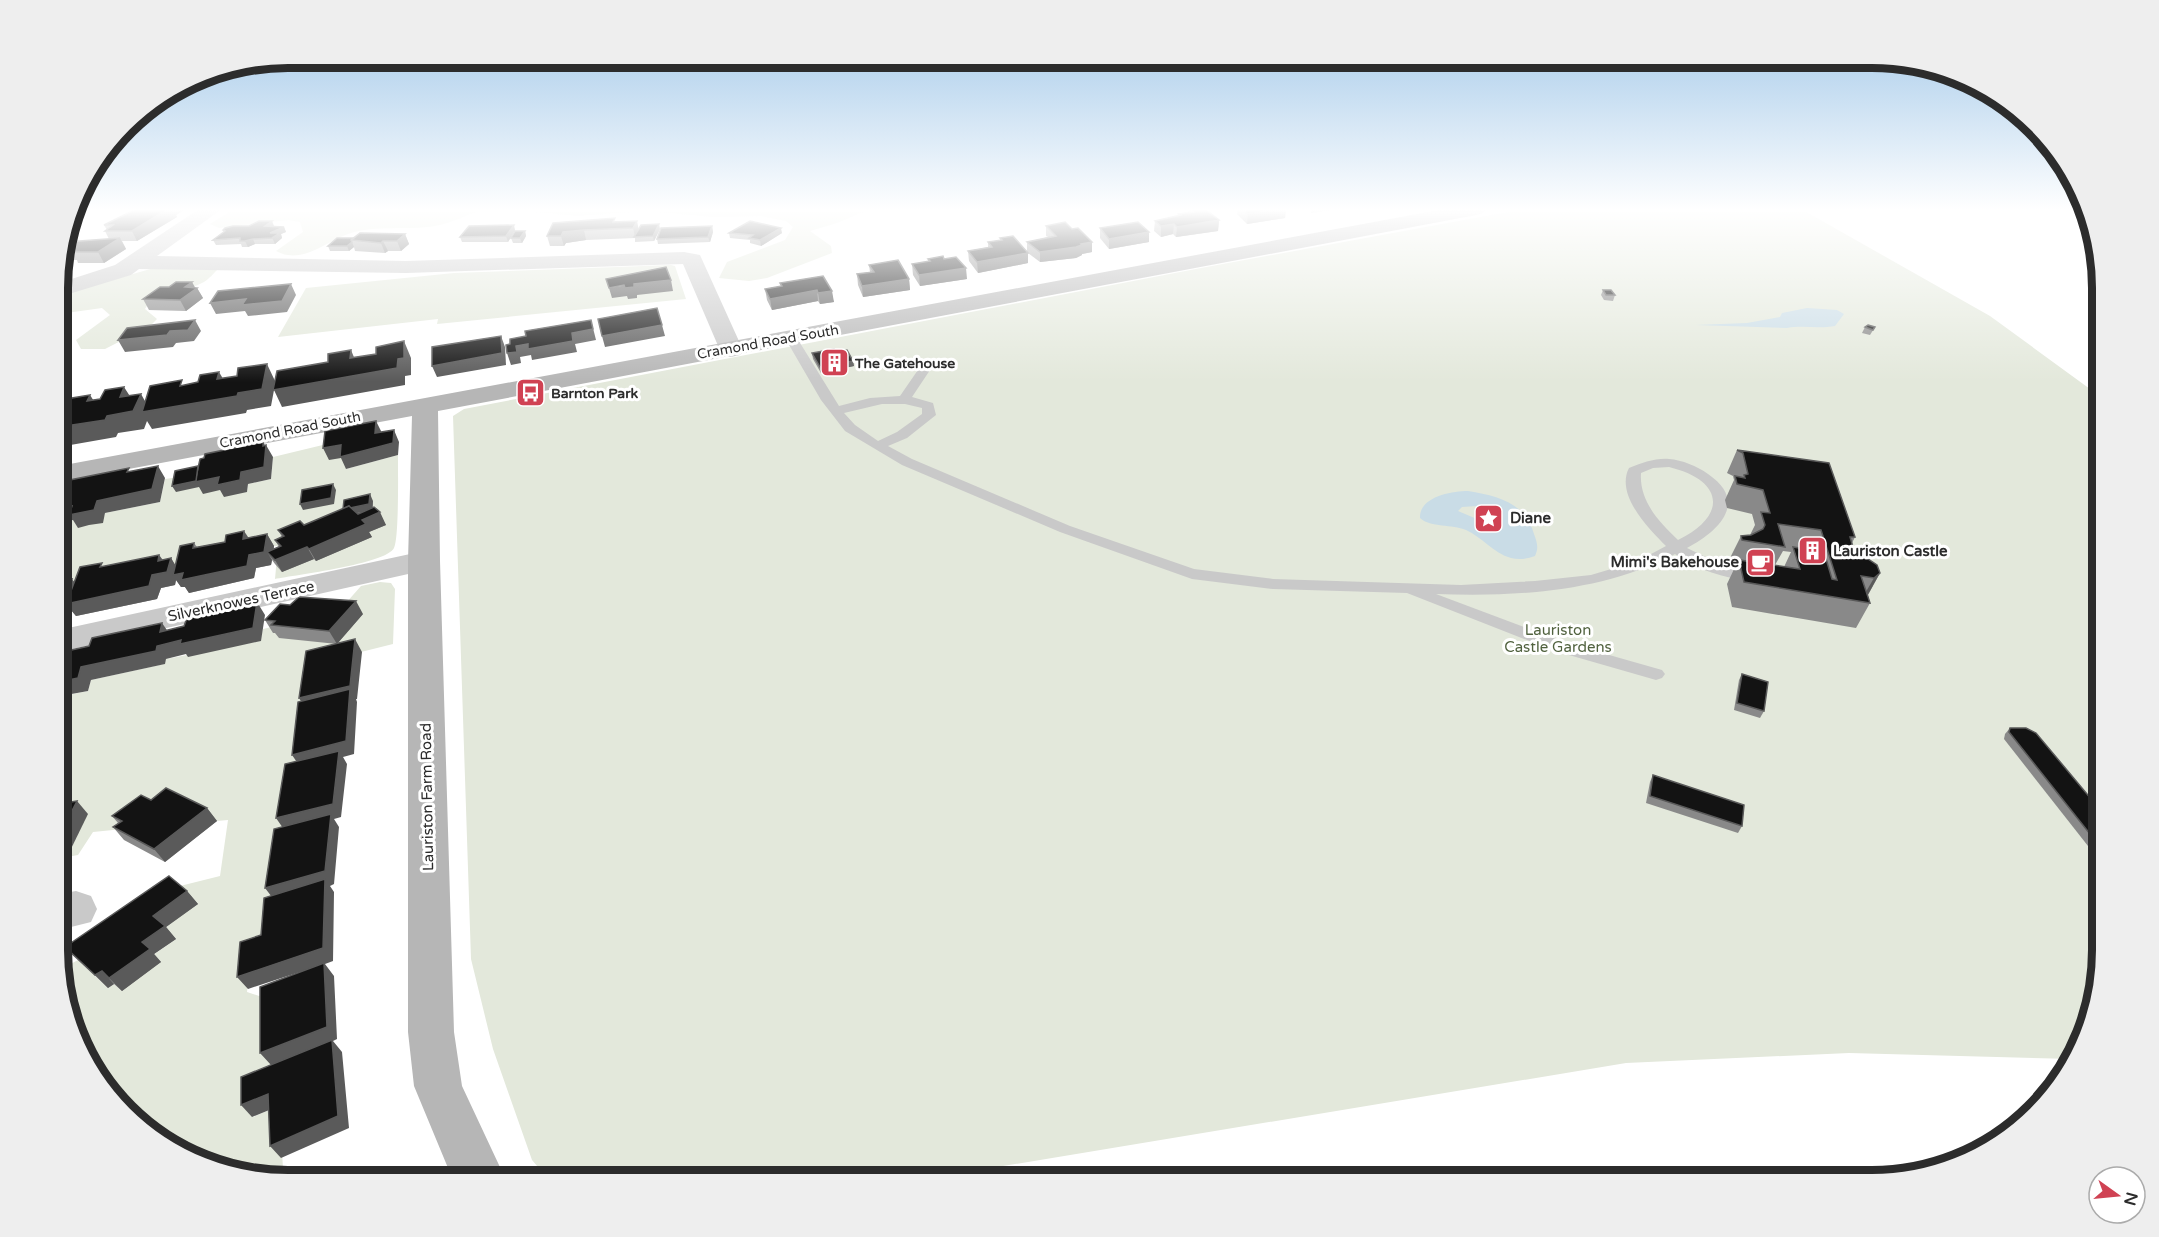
<svg xmlns="http://www.w3.org/2000/svg" width="2159" height="1237" font-family="'Varela Round',sans-serif">
	<style>
		.green { fill: #e3e8db }
		.water { fill: #c9dce6; fill-rule: evenodd }
		.lines { fill: none; stroke-linecap: round; stroke-linejoin: round }
		.lane { fill: #c9c9c9; fill-rule: evenodd }
		.street { fill: #c9c9c9; fill-rule: evenodd }
		.secondary { fill: #b6b6b6; fill-rule: evenodd }
		.wall { fill: #898989; fill-rule: evenodd }
		.shaded-wall { fill: #5a5a5a }
		.building { fill: #131313; stroke: #5a5a5a; stroke-width: 1.5 }
		.labels { text-anchor: middle; dominant-baseline: central; stroke-width: 6; stroke-linejoin: round; paint-order: stroke }
		.far-street-label { font-size: 14px; fill: #2c2c2c; stroke: #fff }
		.far-poi-label { font-size: 14px; font-weight: bold; fill: #2c2c2c; stroke: #fff; text-anchor: start }
		.poi-label { font-size: 15px; font-weight: bold; fill: #2c2c2c; stroke: #fff; text-anchor: start }
		.street-label { font-size: 15px; fill: #2c2c2c; stroke: #fff }
		.park-label { font-size: 15px; fill: #51623f; stroke: #fff }
		.rim { fill: none; stroke: #2c2c2c; stroke-width: 8 }
	</style>
	<rect width="100%" height="100%" fill="#fff"/>
	<g class="green">
		<path d="M 234,209 L 487,209 C 469,213 453,223 435,226 C 406,231 377,224 348,234 C 325,242 302,265 276,251 L 303,232 L 300,222 L 288,220 L 219,228 L 210,224 Z"/>
		<path d="M 504,209 L 870,209 L 837,223 L 810,231 L 831,246 L 832,253 L 767,278 L 749,281 L 719,278 L 727,262 L 785,240 L 793,227 L 786,221 L 761,216 L 714,217 L 645,211 L 578,216 Z"/>
		<path d="M 1524,209 L 1801,209 L 1990,316 L 2101,397 L 2102,964 L 2073,1059 L 1849,1053 L 1626,1063 L 919,1180 L 549,1180 L 532,1160 L 493,1049 L 471,959 L 453,416 L 464,409 L 1201,268 Z"/>
		<path d="M 671,265 L 675,266 L 686,299 L 437,324 L 438,319 L 278,337 L 306,288 L 454,273 Z"/>
		<path d="M 161,266 L 218,269 C 214,273 209,279 204,282 C 185,293 157,287 145,309 L 157,319 L 150,326 L 105,349 L 81,349 L 76,340 L 110,315 L 102,308 L 59,314 L 59,295 Z"/>
		<path d="M 331,443 L 347,457 L 346,469 L 398,455 C 398,471 399,539 394,548 C 386,564 295,575 275,579 L 278,546 L 274,546 L 186,570 L 59,590 L 59,523 L 81,518 L 102,523 L 105,513 L 160,502 L 165,479 L 179,477 L 202,487 L 247,492 L 248,484 L 271,479 L 273,457 Z"/>
		<path d="M 380,582 L 391,583 L 395,589 L 393,644 L 313,664 L 271,948 L 251,955 L 247,992 L 271,1000 L 271,1081 L 253,1117 L 279,1106 L 283,1168 L 265,1177 L 228,1172 L 173,1149 L 96,1077 L 61,985 L 65,967 L 78,960 L 108,988 L 114,984 L 122,991 L 153,955 L 176,939 L 164,928 L 180,886 L 220,876 L 228,820 L 217,821 L 176,802 L 123,829 L 93,832 L 78,855 L 67,857 L 87,814 L 59,811 L 59,684 L 67,695 L 88,691 L 91,680 L 164,664 L 166,659 L 260,641 L 263,629 L 338,612 L 361,586 Z"/>
	</g>
	<g class="water">
		<path d="M 1807,308 L 1837,310 L 1844,314 L 1835,326 C 1818,329 1803,325 1787,328 L 1696,325 L 1747,323 L 1780,317 L 1782,313 Z"/>
		<path d="M 1468,491 C 1497,496 1525,502 1534,534 C 1537,542 1539,548 1535,556 C 1527,559 1519,560 1511,558 C 1493,553 1482,537 1466,530 C 1452,524 1431,528 1420,518 C 1419,497 1451,491 1468,491 ZM 1477,506 L 1496,513 L 1501,523 L 1491,525 L 1458,511 L 1462,507 Z"/>
	</g>
	<g class="lines">
		<path class="lane" d="M 791,334 L 797,338 L 839,406 L 870,398 L 900,396 L 920,367 L 928,367 L 930,370 L 912,397 L 933,403 L 936,415 L 907,438 L 888,446 L 912,459 L 1070,526 L 1194,569 L 1273,579 L 1461,585 L 1535,581 L 1591,575 L 1638,561 L 1666,546 C 1649,529 1615,495 1629,468 C 1642,463 1655,458 1669,459 C 1682,460 1697,466 1708,474 C 1749,502 1719,531 1687,548 L 1718,563 L 1758,573 L 1760,577 L 1752,582 C 1725,577 1697,571 1675,554 C 1603,592 1516,597 1436,594 L 1567,643 L 1662,670 L 1665,674 L 1662,678 L 1656,680 L 1555,651 L 1407,593 L 1273,589 L 1192,579 L 1060,532 L 902,465 L 845,431 L 821,400 L 785,338 ZM 882,404 L 905,404 L 922,408 L 922,414 L 897,432 L 878,441 L 855,425 L 844,413 ZM 1669,467 C 1723,480 1729,515 1678,540 C 1659,522 1639,501 1641,473 L 1653,468 Z"/>
		<g class="street">
			<path d="M 199,209 L 222,209 L 157,256 L 406,261 L 684,252 L 700,255 L 743,350 L 740,355 L 731,357 L 722,355 L 683,264 L 406,273 L 139,269 L 131,275 L 59,297 L 59,283 L 115,265 Z"/>
			<path d="M 424,551 L 435,554 L 440,561 L 435,568 L 59,652 L 59,630 Z"/>
			<path d="M 76,891 L 91,896 L 97,909 L 91,922 L 59,930 L 59,894 Z"/>
		</g>
		<path class="secondary" d="M 1444,209 L 1486,209 L 1483,213 L 1476,215 L 438,411 L 440,561 L 454,1032 L 462,1086 L 506,1180 L 453,1180 L 414,1086 L 408,1032 L 408,561 L 412,416 L 59,482 L 59,466 Z"/>
	</g>
	<g class="wall">
		<path d="M 136,209 L 185,209 L 176,215 L 177,217 L 137,241 L 122,241 L 126,249 L 104,263 L 78,263 L 77,260 L 59,260 L 63,244 L 109,239 L 105,231 L 107,230 L 104,225 Z"/>
		<path d="M 1189,209 L 1205,209 L 1219,220 L 1218,231 L 1176,237 L 1173,234 L 1161,237 L 1154,231 L 1155,221 L 1179,215 L 1179,214 L 1188,213 Z"/>
		<path d="M 1238,209 L 1286,209 L 1285,218 L 1247,224 L 1237,214 Z"/>
		<path d="M 616,221 L 639,229 L 660,229 L 654,241 L 635,242 L 635,238 L 586,240 L 566,243 L 564,246 L 550,246 L 547,236 Z"/>
		<path d="M 274,226 L 284,227 L 286,232 L 281,234 L 282,238 L 275,244 L 255,244 L 248,247 L 242,247 L 241,244 L 216,245 L 213,240 L 224,232 L 223,230 Z"/>
		<path d="M 712,226 L 713,232 L 710,242 L 658,244 L 657,239 Z"/>
		<path d="M 1046,226 L 1072,229 L 1092,242 L 1092,252 L 1082,254 L 1082,255 L 1076,258 L 1040,262 L 1028,253 L 1028,263 L 978,273 L 969,261 L 968,251 L 988,247 L 988,242 L 1001,240 L 1000,238 L 1027,251 L 1027,242 L 1048,237 L 1046,236 Z"/>
		<path d="M 1100,228 L 1149,242 L 1109,249 L 1100,238 Z"/>
		<path d="M 515,230 L 508,242 L 462,242 L 460,237 Z"/>
		<path d="M 525,231 L 526,236 L 522,243 L 513,243 L 511,238 Z"/>
		<path d="M 729,233 L 782,233 L 761,246 L 750,243 L 750,240 L 730,238 Z"/>
		<path d="M 405,234 L 409,244 L 401,251 L 388,251 L 385,253 L 355,251 L 354,247 L 349,251 L 330,251 L 328,246 L 354,238 Z"/>
		<path d="M 928,259 L 967,279 L 920,286 L 913,275 L 912,264 L 929,262 Z"/>
		<path d="M 869,265 L 909,279 L 910,290 L 863,297 L 858,285 L 857,274 L 870,272 Z"/>
		<path d="M 823,276 L 834,302 L 820,304 L 818,301 L 772,310 L 767,300 L 765,289 L 781,286 L 780,283 Z"/>
		<path d="M 169,287 L 197,288 L 203,298 L 186,311 L 149,310 L 143,299 Z"/>
		<path d="M 1603,290 L 1615,295 L 1613,301 L 1604,300 L 1601,295 Z"/>
		<path d="M 1865,327 L 1875,327 L 1870,335 L 1862,333 Z"/>
		<path d="M 836,352 L 853,361 L 854,366 L 821,373 L 813,359 L 812,353 Z"/>
		<path d="M 1737,450 L 1829,463 L 1855,537 L 1852,543 L 1856,557 L 1880,573 L 1868,595 L 1870,603 L 1856,628 L 1732,607 L 1727,584 L 1736,565 L 1731,565 L 1729,560 L 1741,536 L 1750,535 L 1755,525 L 1752,514 L 1727,508 L 1725,500 L 1734,480 L 1733,476 L 1727,473 ZM 1783,551 L 1791,552 L 1784,567 L 1775,565 Z"/>
		<path d="M 373,501 L 373,508 L 386,525 L 369,532 L 372,537 L 316,561 L 314,559 L 282,572 L 275,564 L 272,560 L 271,565 L 256,568 L 254,578 L 189,593 L 185,587 L 181,587 L 176,580 L 175,585 L 161,588 L 157,599 L 76,616 L 71,610 L 62,612 L 59,620 L 59,576 L 66,580 L 75,582 L 104,567 L 159,555 L 163,560 L 171,558 L 175,566 L 194,543 L 197,547 L 267,534 L 274,546 L 274,549 L 279,547 L 275,540 L 282,537 L 278,530 L 304,525 Z"/>
		<path d="M 363,614 L 337,644 L 279,638 L 275,633 L 273,633 L 265,620 Z"/>
		<path d="M 1742,674 L 1764,711 L 1760,718 L 1734,710 L 1739,680 Z"/>
		<path d="M 2010,728 L 2102,812 L 2102,846 L 2088,846 L 2004,739 L 2005,734 Z"/>
		<path d="M 1653,775 L 1742,826 L 1738,833 L 1646,803 L 1650,782 Z"/>
		<path d="M 151,800 L 207,808 L 217,821 L 165,862 L 124,840 L 113,827 L 118,823 L 112,816 Z"/>
		<path d="M 187,891 L 198,904 L 166,927 L 176,939 L 154,954 L 161,962 L 122,991 L 114,984 L 108,988 L 65,947 Z"/>
	</g>
	<g class="shaded-wall">
		<path d="M 168,209 L 185,209 L 176,215 L 177,217 L 137,241 L 132,231 Z"/>
		<path d="M 1279,209 L 1286,209 L 1285,218 L 1247,224 L 1248,214 Z"/>
		<path d="M 1312,209 L 1336,209 L 1311,213 Z"/>
		<path d="M 1219,220 L 1218,231 L 1176,237 L 1177,227 Z"/>
		<path d="M 272,221 L 274,226 L 265,226 Z"/>
		<path d="M 637,221 L 639,231 L 635,237 L 633,228 Z"/>
		<path d="M 659,224 L 660,229 L 654,241 L 653,236 Z"/>
		<path d="M 1174,224 L 1173,234 L 1161,237 L 1161,226 Z"/>
		<path d="M 514,225 L 515,230 L 508,242 L 506,236 Z"/>
		<path d="M 712,226 L 713,232 L 710,242 L 708,237 Z"/>
		<path d="M 284,227 L 286,232 L 281,234 L 282,238 L 275,244 L 270,233 Z"/>
		<path d="M 781,228 L 782,233 L 761,246 L 760,240 Z"/>
		<path d="M 584,230 L 586,240 L 566,243 L 564,246 L 561,236 L 563,232 Z"/>
		<path d="M 525,231 L 526,236 L 522,243 L 520,238 Z"/>
		<path d="M 1149,232 L 1149,242 L 1109,249 L 1109,239 Z"/>
		<path d="M 405,234 L 409,244 L 401,251 L 397,241 Z"/>
		<path d="M 120,238 L 126,249 L 104,263 L 98,252 Z"/>
		<path d="M 253,239 L 255,244 L 248,247 L 245,241 Z"/>
		<path d="M 383,241 L 388,251 L 385,253 L 381,243 Z"/>
		<path d="M 352,242 L 354,247 L 349,251 L 347,246 Z"/>
		<path d="M 1092,242 L 1092,252 L 1082,254 L 1082,255 L 1076,258 L 1040,262 L 1040,252 Z"/>
		<path d="M 1028,253 L 1028,263 L 978,273 L 977,262 Z"/>
		<path d="M 966,268 L 967,279 L 920,286 L 919,275 Z"/>
		<path d="M 909,279 L 910,290 L 863,297 L 862,286 Z"/>
		<path d="M 671,280 L 673,291 L 637,295 L 637,298 L 628,299 L 627,296 L 612,298 L 609,288 L 634,284 Z"/>
		<path d="M 192,282 L 196,289 L 197,288 L 203,298 L 186,311 L 180,300 L 185,287 Z"/>
		<path d="M 291,284 L 296,295 L 287,312 L 248,316 L 245,311 L 216,314 L 210,303 Z"/>
		<path d="M 817,290 L 818,301 L 772,310 L 770,299 Z"/>
		<path d="M 832,291 L 834,302 L 820,304 L 818,293 Z"/>
		<path d="M 195,320 L 201,331 L 194,341 L 176,343 L 173,347 L 125,352 L 118,340 L 170,331 Z"/>
		<path d="M 591,320 L 596,340 L 575,344 L 577,352 L 532,360 L 531,355 L 520,357 L 521,363 L 511,365 L 507,353 L 516,346 L 572,333 Z"/>
		<path d="M 662,325 L 665,336 L 605,347 L 602,336 Z"/>
		<path d="M 501,336 L 505,347 L 506,365 L 437,377 L 432,366 Z"/>
		<path d="M 404,341 L 411,358 L 411,375 L 405,376 L 405,385 L 282,407 L 274,390 L 271,406 L 247,410 L 246,413 L 152,429 L 147,421 L 144,429 L 118,433 L 116,437 L 59,447 L 59,427 L 107,416 L 120,397 L 124,387 L 135,404 L 141,394 L 150,410 L 238,393 L 267,364 L 275,381 L 350,358 L 351,350 L 358,367 L 398,359 Z"/>
		<path d="M 853,361 L 854,366 L 821,373 L 820,367 Z"/>
		<path d="M 219,372 L 229,389 L 217,379 Z"/>
		<path d="M 90,395 L 101,412 L 87,401 Z"/>
		<path d="M 376,421 L 382,433 L 375,433 Z"/>
		<path d="M 394,430 L 399,442 L 398,455 L 346,469 L 341,458 L 329,460 L 323,448 Z"/>
		<path d="M 263,442 L 266,447 L 266,445 L 273,457 L 271,479 L 248,484 L 247,492 L 224,497 L 220,490 L 203,494 L 199,487 L 176,492 L 172,486 L 241,472 L 263,446 Z"/>
		<path d="M 158,466 L 165,478 L 160,502 L 105,513 L 103,523 L 89,525 L 78,528 L 73,520 L 59,523 L 59,509 L 97,501 Z"/>
		<path d="M 333,484 L 336,490 L 334,504 L 303,510 L 300,504 Z"/>
		<path d="M 370,494 L 373,501 L 372,510 L 346,515 L 343,509 Z"/>
		<path d="M 380,512 L 386,525 L 369,532 L 372,537 L 316,561 L 309,549 L 362,520 Z"/>
		<path d="M 244,531 L 252,543 L 243,539 Z"/>
		<path d="M 267,534 L 274,546 L 272,557 L 267,552 L 272,560 L 271,565 L 256,568 L 254,578 L 189,593 L 185,587 L 181,587 L 176,580 L 175,585 L 161,588 L 157,599 L 76,616 L 71,610 L 62,612 L 59,620 L 60,581 L 63,575 L 70,585 L 72,579 L 81,591 L 158,561 L 159,555 L 168,568 L 171,558 L 179,571 L 249,555 Z"/>
		<path d="M 307,547 L 314,559 L 282,572 L 275,560 Z"/>
		<path d="M 1880,573 L 1866,598 L 1860,602 L 1874,578 Z"/>
		<path d="M 356,601 L 363,614 L 337,644 L 329,631 Z"/>
		<path d="M 257,602 L 265,615 L 261,641 L 188,657 L 186,654 L 166,659 L 165,664 L 91,680 L 88,691 L 66,695 L 59,686 L 59,677 L 160,632 L 162,623 L 171,636 Z"/>
		<path d="M 355,639 L 362,652 L 357,699 L 356,699 L 357,702 L 354,754 L 343,757 L 347,764 L 341,817 L 334,819 L 339,827 L 334,884 L 330,886 L 334,892 L 333,961 L 325,964 L 334,976 L 337,1039 L 333,1041 L 342,1052 L 349,1128 L 281,1158 L 270,1146 L 271,1065 L 260,1053 L 324,964 L 248,989 L 237,977 L 323,948 L 275,901 L 265,888 L 285,831 L 276,818 L 301,768 L 292,755 L 307,711 L 299,698 Z"/>
		<path d="M 59,796 L 71,809 L 59,809 Z"/>
		<path d="M 77,801 L 88,814 L 67,857 L 59,859 L 59,836 Z"/>
		<path d="M 207,808 L 217,821 L 165,862 L 154,849 Z"/>
		<path d="M 187,891 L 198,904 L 166,927 L 176,939 L 154,954 L 161,962 L 122,991 L 109,978 L 142,942 L 153,916 Z"/>
		<path d="M 102,971 L 114,984 L 108,988 L 95,975 Z"/>
		<path d="M 268,1094 L 279,1106 L 252,1117 L 241,1105 Z"/>
	</g>
	<g class="building">
		<path d="M 136,209 L 168,209 L 132,231 L 105,231 L 113,225 L 104,225 Z"/>
		<path d="M 1190,209 L 1205,209 L 1219,220 L 1177,227 L 1174,224 L 1161,226 L 1155,221 L 1181,215 L 1179,214 L 1194,212 Z"/>
		<path d="M 1243,209 L 1279,209 L 1248,214 Z"/>
		<path d="M 615,218 L 613,222 L 637,221 L 633,228 L 584,230 L 563,232 L 561,236 L 547,236 L 553,223 Z"/>
		<path d="M 259,221 L 272,221 L 265,226 L 284,227 L 270,233 L 280,233 L 272,238 L 253,239 L 245,241 L 240,241 L 240,238 L 213,240 L 225,231 L 223,230 L 225,228 L 233,226 L 249,226 Z"/>
		<path d="M 750,221 L 781,228 L 760,240 L 749,238 L 753,235 L 729,233 Z"/>
		<path d="M 1065,222 L 1072,229 L 1078,228 L 1092,242 L 1081,244 L 1082,245 L 1076,247 L 1040,252 L 1027,242 L 1056,236 L 1046,226 Z"/>
		<path d="M 1138,222 L 1149,232 L 1109,239 L 1100,228 Z"/>
		<path d="M 659,224 L 653,236 L 634,237 L 641,225 Z"/>
		<path d="M 514,225 L 506,236 L 460,237 L 469,226 Z"/>
		<path d="M 712,226 L 708,237 L 657,239 L 661,228 Z"/>
		<path d="M 515,231 L 525,231 L 520,238 L 511,238 Z"/>
		<path d="M 360,233 L 405,234 L 397,241 L 383,241 L 381,243 L 351,240 Z"/>
		<path d="M 1013,236 L 1028,253 L 977,262 L 968,251 L 992,247 L 988,242 L 1002,240 L 1000,238 Z"/>
		<path d="M 120,238 L 98,252 L 72,252 L 76,250 L 61,250 L 63,244 L 66,242 Z"/>
		<path d="M 337,238 L 354,238 L 351,240 L 352,242 L 347,246 L 328,246 Z"/>
		<path d="M 943,256 L 944,259 L 956,257 L 966,268 L 919,275 L 912,264 L 930,261 L 928,259 Z"/>
		<path d="M 898,260 L 909,279 L 862,286 L 857,274 L 874,272 L 869,265 Z"/>
		<path d="M 666,267 L 671,280 L 634,284 L 634,287 L 625,288 L 624,285 L 609,288 L 606,279 Z"/>
		<path d="M 823,276 L 832,291 L 818,293 L 817,290 L 770,299 L 765,289 L 782,286 L 780,283 Z"/>
		<path d="M 176,282 L 192,282 L 185,287 L 197,288 L 180,300 L 143,299 L 160,287 L 169,287 Z"/>
		<path d="M 291,284 L 282,301 L 242,305 L 246,299 L 210,303 L 218,291 Z"/>
		<path d="M 1603,290 L 1611,290 L 1615,295 L 1606,295 Z"/>
		<path d="M 657,308 L 662,325 L 602,336 L 598,319 Z"/>
		<path d="M 195,320 L 188,330 L 170,331 L 167,335 L 118,340 L 127,328 Z"/>
		<path d="M 591,320 L 593,329 L 572,333 L 573,341 L 528,349 L 528,344 L 516,346 L 517,352 L 507,353 L 506,345 L 510,344 L 510,339 L 526,336 L 525,331 Z"/>
		<path d="M 1868,325 L 1875,327 L 1873,330 L 1865,327 Z"/>
		<path d="M 501,336 L 502,353 L 432,366 L 432,347 Z"/>
		<path d="M 404,341 L 404,358 L 398,359 L 397,368 L 273,390 L 277,371 L 328,362 L 328,354 L 351,350 L 350,358 L 376,354 L 376,347 Z"/>
		<path d="M 834,349 L 836,352 L 847,350 L 853,361 L 820,367 L 812,353 Z"/>
		<path d="M 267,364 L 262,389 L 238,393 L 237,396 L 142,412 L 150,386 L 182,380 L 180,386 L 198,382 L 200,375 L 219,372 L 217,379 L 237,376 L 238,368 Z"/>
		<path d="M 124,387 L 120,397 L 141,394 L 133,411 L 107,416 L 105,420 L 59,427 L 59,407 L 68,405 L 72,398 L 90,395 L 87,401 L 100,399 L 105,390 Z"/>
		<path d="M 376,421 L 375,433 L 394,430 L 393,443 L 340,457 L 341,445 L 323,448 L 325,431 Z"/>
		<path d="M 263,442 L 263,446 L 266,445 L 264,467 L 241,472 L 240,480 L 217,485 L 219,477 L 195,482 L 200,459 L 204,458 L 205,454 Z"/>
		<path d="M 1737,450 L 1829,463 L 1855,537 L 1850,537 L 1856,557 L 1868,559 L 1877,565 L 1880,573 L 1874,578 L 1861,576 L 1870,603 L 1744,582 L 1739,560 L 1800,569 L 1793,547 L 1824,552 L 1832,579 L 1837,580 L 1821,530 L 1778,524 L 1785,547 L 1742,540 L 1741,536 L 1751,535 L 1763,529 L 1765,525 L 1761,512 L 1770,513 L 1763,490 L 1737,484 L 1735,476 L 1745,478 L 1744,475 L 1748,474 L 1743,453 Z"/>
		<path d="M 158,466 L 152,489 L 97,501 L 94,510 L 69,515 L 72,506 L 59,509 L 59,486 L 64,485 L 65,481 L 129,468 L 127,472 Z"/>
		<path d="M 198,466 L 196,481 L 172,486 L 175,471 Z"/>
		<path d="M 333,484 L 331,498 L 300,504 L 302,490 Z"/>
		<path d="M 370,494 L 369,504 L 350,508 L 349,506 L 343,509 L 344,500 Z"/>
		<path d="M 349,506 L 358,514 L 374,507 L 380,512 L 362,520 L 366,524 L 309,549 L 307,547 L 275,560 L 267,552 L 281,546 L 275,540 L 284,536 L 278,530 L 300,521 L 304,525 Z"/>
		<path d="M 244,531 L 243,539 L 267,534 L 264,552 L 249,555 L 247,566 L 181,580 L 183,573 L 173,575 L 180,546 L 194,543 L 193,548 L 225,542 L 226,535 Z"/>
		<path d="M 159,555 L 158,561 L 171,558 L 167,572 L 152,575 L 149,586 L 66,604 L 80,567 L 102,563 L 100,567 Z"/>
		<path d="M 63,575 L 60,581 L 72,579 L 65,597 L 59,598 L 59,576 Z"/>
		<path d="M 299,597 L 356,601 L 329,631 L 271,625 L 275,621 L 265,620 L 280,604 L 290,605 Z"/>
		<path d="M 257,602 L 253,628 L 180,644 L 181,640 L 157,646 L 156,651 L 81,667 L 78,678 L 59,682 L 59,674 L 67,651 L 89,646 L 92,638 L 162,623 L 160,632 L 184,626 L 187,618 Z"/>
		<path d="M 355,639 L 350,686 L 299,698 L 306,651 Z"/>
		<path d="M 1742,674 L 1768,682 L 1764,711 L 1737,703 Z"/>
		<path d="M 350,689 L 346,741 L 292,755 L 298,702 Z"/>
		<path d="M 2010,728 L 2026,728 L 2036,733 L 2102,812 L 2102,839 L 2094,839 L 2009,732 Z"/>
		<path d="M 339,751 L 333,804 L 276,818 L 285,764 Z"/>
		<path d="M 1653,775 L 1744,805 L 1742,826 L 1650,796 Z"/>
		<path d="M 166,788 L 207,808 L 154,849 L 113,827 L 122,821 L 112,816 L 141,795 L 151,800 Z"/>
		<path d="M 77,801 L 59,836 L 59,804 Z"/>
		<path d="M 331,814 L 325,871 L 265,888 L 274,829 Z"/>
		<path d="M 169,876 L 187,891 L 153,916 L 165,926 L 142,942 L 150,949 L 109,978 L 102,971 L 95,975 L 65,947 Z"/>
		<path d="M 325,879 L 323,948 L 237,977 L 240,942 L 261,935 L 264,898 Z"/>
		<path d="M 324,963 L 327,1027 L 260,1053 L 260,987 Z"/>
		<path d="M 332,1040 L 338,1116 L 270,1146 L 268,1094 L 241,1105 L 241,1077 Z"/>
	</g>
	<linearGradient id="sky" x2="0" y2="1"><stop stop-color="#9bc4e7"/><stop offset="0.55" stop-color="#fff"/><stop offset="1" stop-color="#fff" stop-opacity="0"/></linearGradient>
	<rect width="2159" height="382" fill="url(#sky)"/>
	<defs>
		<symbol id="building-square" viewBox="-11 -11 22 22"><rect x="-9" y="-9" width="18" height="18" rx="4" fill="#d04253" stroke="#fff"/><path d="M-4-6H4V6H1V3H-1V6H-4ZM-2.5-4.3h1.7v1.8h-1.7ZM.8-4.3h1.7v1.8H.8ZM-2.5-1h1.7V.8h-1.7ZM.8-1h1.7V.8H.8Z" fill="#fff"/></symbol>
		<symbol id="bus-square" viewBox="-11 -11 22 22"><rect x="-9" y="-9" width="18" height="18" rx="4" fill="#d04253" stroke="#fff"/><path d="M-5-6H5V4H4V6H2V4H-2V6H-4V4H-5ZM-3.5-4V0h7V-4ZM-3.5 1.2v1.5H-2V1.2ZM2 1.2v1.5H3.5V1.2Z" fill="#fff"/></symbol>
		<symbol id="sight-square" viewBox="-11 -11 22 22"><rect x="-9" y="-9" width="18" height="18" rx="4" fill="#d04253" stroke="#fff"/><path d="M0-6L1.8-2.2L6-1.7L2.9 1.2L3.7 5.4L0 3.3L-3.7 5.4L-2.9 1.2L-6-1.7L-1.8-2.2Z" fill="#fff"/></symbol>
		<symbol id="cafe-square" viewBox="-11 -11 22 22"><rect x="-9" y="-9" width="18" height="18" rx="4" fill="#d04253" stroke="#fff"/><path d="M-5.5-4.5H6V0H3Q3 3.5 0 3.5H-2.5Q-5.5 3.5-5.5 0ZM3-3.2v2h1.7v-2ZM-6 4.5H4V6H-6Z" fill="#fff"/></symbol>
	</defs>
	<g fill-rule="evenodd">
		<use href="#building-square" x="818" y="346" width="33" height="33"/>
		<use href="#bus-square" x="514" y="376" width="33" height="33"/>
		<use href="#sight-square" x="1472" y="502" width="33" height="33"/>
		<use href="#building-square" x="1796" y="534" width="33" height="33"/>
		<use href="#cafe-square" x="1744" y="546" width="33" height="33"/>
	</g>
	<g class="labels">
		<g class="far-street-label">
			<text transform="translate(768 342) rotate(-10)">Cramond Road South</text>
			<text transform="translate(290 430) rotate(-11)">Cramond Road South</text>
		</g>
		<g class="far-poi-label">
			<text x="855" y="363">The Gatehouse</text>
			<text x="551" y="393">Barnton Park</text>
		</g>
		<g class="poi-label">
			<text x="1510" y="518">Diane</text>
			<text x="1833" y="551">Lauriston Castle</text>
			<text x="1739" y="562" text-anchor="end">Mimi's Bakehouse</text>
		</g>
		<g class="street-label">
			<text transform="translate(241 601) rotate(-12)">Silverknowes Terrace</text>
			<text transform="translate(427 797) rotate(-91)">Lauriston Farm Road</text>
		</g>
		<g class="park-label">
			<text x="1558" y="630">Lauriston<tspan x="1558" dy="17">Castle Gardens</tspan></text>
		</g>
	</g>
	<path d="M0 0H2159V1237H0ZM288 68H1872A220 220 0 0 1 2092 288V950A220 220 0 0 1 1872 1170H288A220 220 0 0 1 68 950V288A220 220 0 0 1 288 68Z" fill="#eee" fill-rule="evenodd"/>
	<path class="rim" d="M288 68H1872A220 220 0 0 1 2092 288V950A220 220 0 0 1 1872 1170H288A220 220 0 0 1 68 950V288A220 220 0 0 1 288 68Z"/>
	<g transform="translate(2117 1195) rotate(105)"><circle r="28" fill="#ffffff" stroke="#ababab" stroke-width="1.5"/>
	<path d="M0-4.5L10 22L0 15L-10 22Z" fill="#d04253"/>
	<text y="-9" font-size="16" font-weight="bold" text-anchor="middle" fill="#2c2c2c">N</text>
	</g>
</svg>
